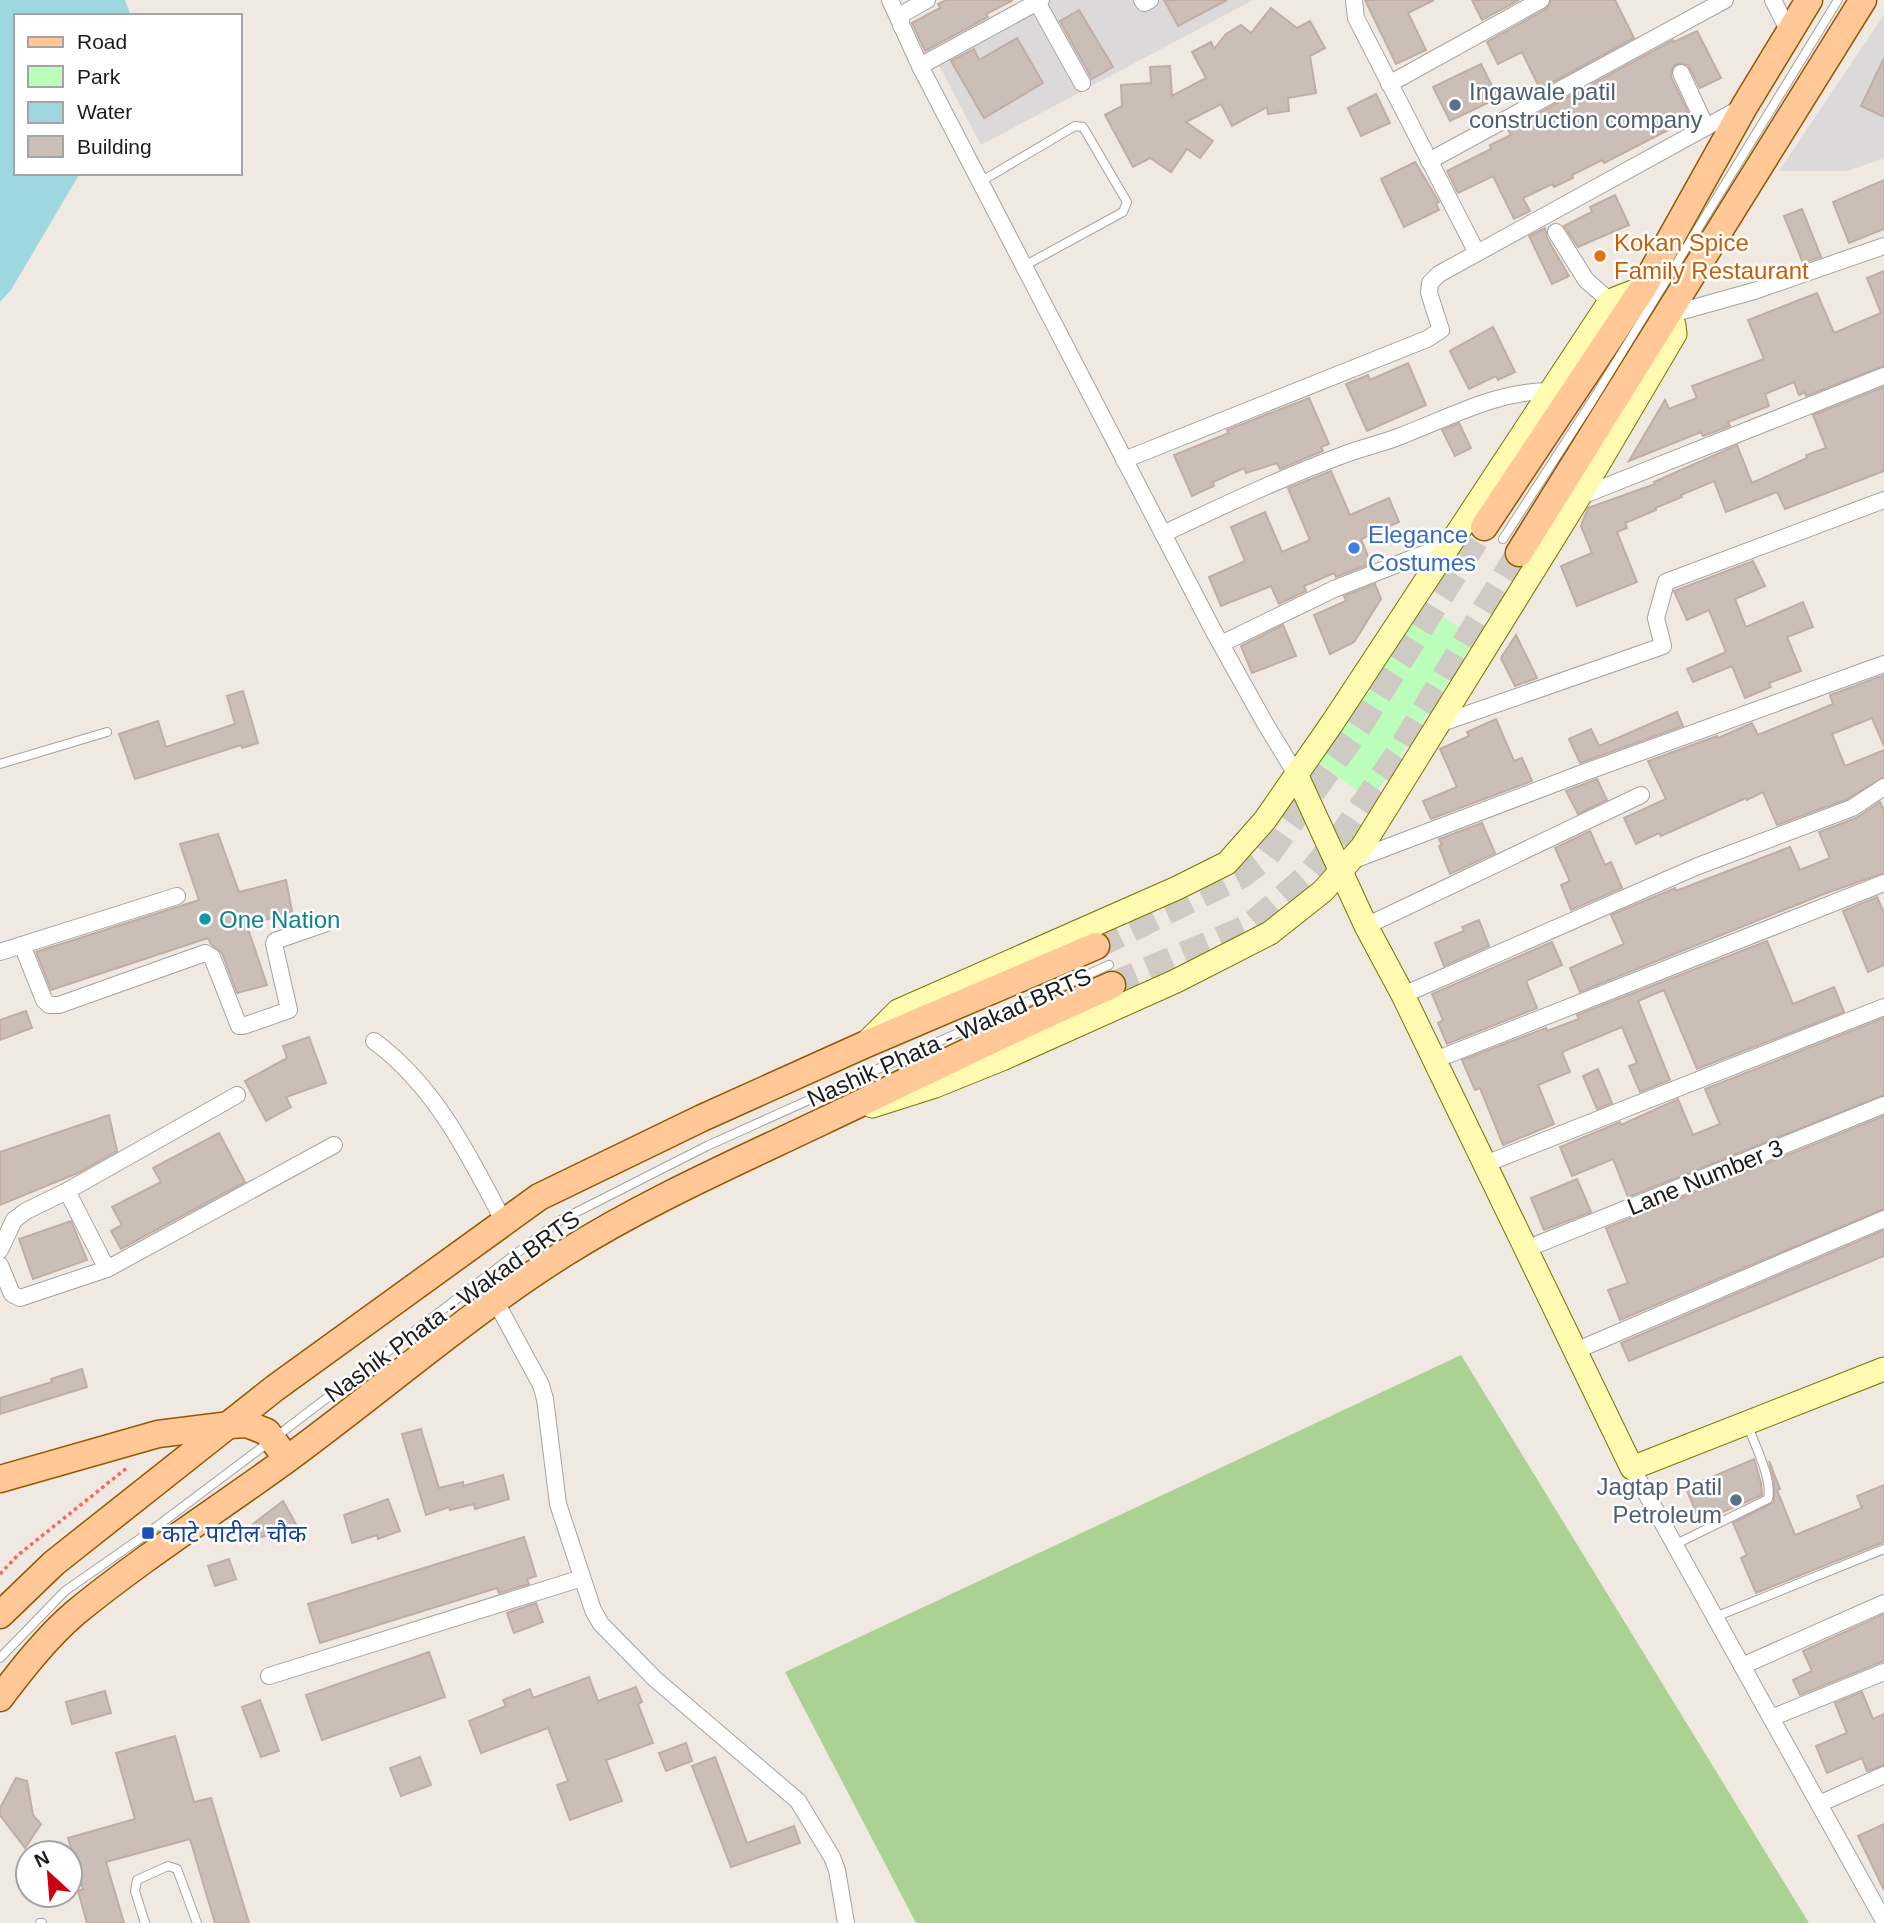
<svg xmlns="http://www.w3.org/2000/svg" width="1884" height="1923" font-family="Arial,'Noto Sans Devanagari',sans-serif">
	<style>
		.residential { fill: #dbd9d9 }
		.forest { fill: #abd193 }
		.park { fill: #bbfdba }
		.water { fill: #9ed7e0 }
		.building { fill: #cbbeb7; stroke: #c1ada3; stroke-width: 2 }
		.lines { fill: none; stroke-linecap: round; stroke-linejoin: round }
		.primary-tunnel { stroke: #cfcac3; stroke-width: 26; stroke-dasharray: 26 13; stroke-linecap: butt }
		.lane-casing { stroke: #a3a3a3; stroke-width: 10 }
		.street-casing { stroke: #a3a3a3; stroke-width: 18 }
		.secondary-casing { stroke: #747700; stroke-width: 25 }
		.primary-casing { stroke: #955700; stroke-width: 29 }
		.path { stroke: #ff6462; stroke-width: 3.5; stroke-dasharray: 3.5 3.5; stroke-linecap: butt }
		.lane { stroke: #fff; stroke-width: 8 }
		.street { stroke: #fff; stroke-width: 16 }
		.secondary { stroke: #fefbb0; stroke-width: 23 }
		.primary { stroke: #ffc896; stroke-width: 26 }
		.service-dot { fill: #5c6f8a; stroke: #fff; stroke-width: 2.5 }
		.food-dot { fill: #e8710a; stroke: #fff; stroke-width: 2.5 }
		.shop-dot { fill: #3f7fe0; stroke: #fff; stroke-width: 2.5 }
		.culture-dot { fill: #0f9aa8; stroke: #fff; stroke-width: 2.5 }
		.transit-dot { fill: #1a4fb4; stroke: #fff; stroke-width: 2.5 }
		.labels { text-anchor: middle; dominant-baseline: central; stroke-width: 5; stroke-linejoin: round; paint-order: stroke }
		.service-label { font-size: 24px; fill: #4e5e75; stroke: #fff; text-anchor: start }
		.food-label { font-size: 24px; fill: #c56008; stroke: #fff; text-anchor: start }
		.shop-label { font-size: 24px; fill: #366cbe; stroke: #fff; text-anchor: start }
		.culture-label { font-size: 24px; fill: #0d838f; stroke: #fff; text-anchor: start }
		.street-label { font-size: 24px; fill: #1c1c1c; stroke: #fff }
		.transit-label { font-size: 24px; fill: #164399; stroke: #fff; text-anchor: start }
	</style>
	<rect width="100%" height="100%" fill="#efe9e1"/>
	<g class="residential">
		<path d="M 1045,0 L 1253,0 L 981,145 L 936,60 Z"/>
		<path d="M 1884,15 L 1884,58 L 1861,105 L 1884,117 L 1884,158 L 1847,171 L 1779,171 Z"/>
	</g>
	<path class="forest" d="M 1461,1355 L 1809,1923 L 916,1923 L 785,1672 Z"/>
	<path class="park" d="M 1419,600 L 1475,639 L 1371,801 L 1310,756 Z"/>
	<path class="water" d="M 0,0 L 125,0 L 131,16 L 16,16 L 16,173 L 80,173 L 11,290 L 0,302 Z"/>
	<g class="building">
		<path d="M 946,0 L 1013,0 L 986,14 L 988,17 L 925,51 L 912,23 L 940,8 L 938,4 Z"/>
		<path d="M 1164,0 L 1227,0 L 1178,26 Z"/>
		<path d="M 1365,0 L 1434,0 L 1408,13 L 1426,50 L 1396,64 Z"/>
		<path d="M 1472,0 L 1519,0 L 1482,20 Z"/>
		<path d="M 1551,0 L 1615,0 L 1634,38 L 1540,89 L 1522,52 L 1498,64 L 1487,42 L 1546,9 Z"/>
		<path d="M 1271,8 L 1297,28 L 1310,21 L 1325,48 L 1310,56 L 1316,93 L 1288,98 L 1289,111 L 1268,114 L 1267,107 L 1232,126 L 1221,104 L 1186,122 L 1213,141 L 1200,158 L 1187,149 L 1171,172 L 1150,158 L 1133,167 L 1105,115 L 1122,106 L 1121,85 L 1151,83 L 1150,67 L 1170,66 L 1172,96 L 1206,78 L 1192,52 L 1211,42 L 1214,49 L 1226,34 L 1241,25 L 1251,33 Z"/>
		<path d="M 1079,10 L 1113,67 L 1092,79 L 1060,21 Z"/>
		<path d="M 1697,31 L 1721,78 L 1700,88 L 1688,65 L 1681,63 L 1673,66 L 1671,77 L 1689,114 L 1674,122 L 1676,126 L 1604,163 L 1602,160 L 1572,175 L 1573,178 L 1554,187 L 1552,184 L 1523,198 L 1530,211 L 1514,219 L 1493,176 L 1458,193 L 1447,171 L 1491,149 L 1490,145 L 1511,135 L 1508,130 L 1538,116 L 1537,114 L 1673,40 L 1674,42 Z"/>
		<path d="M 1017,38 L 1043,83 L 984,118 L 951,61 L 974,49 L 979,60 Z"/>
		<path d="M 1884,58 L 1884,117 L 1861,106 Z"/>
		<path d="M 1481,64 L 1498,98 L 1450,121 L 1433,87 Z"/>
		<path d="M 1376,94 L 1390,123 L 1361,136 L 1348,108 Z"/>
		<path d="M 1415,162 L 1439,202 L 1436,204 L 1439,210 L 1404,227 L 1381,179 Z"/>
		<path d="M 1884,180 L 1884,229 L 1849,243 L 1833,202 Z"/>
		<path d="M 1615,195 L 1629,225 L 1578,247 L 1564,226 L 1592,212 L 1590,207 Z"/>
		<path d="M 1802,209 L 1821,257 L 1803,263 L 1784,216 Z"/>
		<path d="M 1545,228 L 1547,238 L 1569,276 L 1552,284 L 1529,236 Z"/>
		<path d="M 1884,271 L 1884,366 L 1806,396 L 1805,392 L 1799,395 L 1794,382 L 1765,394 L 1769,406 L 1728,422 L 1730,426 L 1703,436 L 1701,432 L 1629,461 L 1665,400 L 1669,409 L 1697,398 L 1692,386 L 1764,359 L 1748,320 L 1817,293 L 1834,333 L 1881,313 L 1867,278 Z"/>
		<path d="M 1493,327 L 1515,372 L 1498,380 L 1496,376 L 1469,389 L 1450,351 Z"/>
		<path d="M 1408,363 L 1426,405 L 1367,431 L 1346,384 L 1368,375 L 1370,380 Z"/>
		<path d="M 1884,387 L 1884,471 L 1785,509 L 1777,492 L 1726,512 L 1714,481 L 1681,495 L 1682,497 L 1655,508 L 1656,510 L 1625,523 L 1627,528 L 1617,532 L 1637,582 L 1577,606 L 1561,566 L 1592,553 L 1581,526 L 1588,508 L 1655,484 L 1654,482 L 1737,445 L 1752,483 L 1807,458 L 1806,455 L 1826,448 L 1813,415 Z"/>
		<path d="M 1309,398 L 1329,444 L 1321,447 L 1323,451 L 1280,469 L 1277,463 L 1246,473 L 1244,468 L 1213,482 L 1214,486 L 1192,496 L 1174,455 L 1229,433 L 1227,430 Z"/>
		<path d="M 1459,423 L 1471,448 L 1455,456 L 1442,430 Z"/>
		<path d="M 1331,471 L 1350,515 L 1389,498 L 1399,522 L 1361,539 L 1370,561 L 1366,562 L 1367,565 L 1336,577 L 1334,573 L 1304,586 L 1306,591 L 1279,604 L 1271,586 L 1221,606 L 1209,577 L 1245,561 L 1231,527 L 1265,512 L 1282,552 L 1310,540 L 1288,488 Z"/>
		<path d="M 1753,561 L 1765,586 L 1735,599 L 1746,627 L 1803,602 L 1813,627 L 1787,637 L 1801,671 L 1769,683 L 1771,687 L 1745,698 L 1732,666 L 1693,682 L 1687,669 L 1726,652 L 1709,610 L 1687,620 L 1674,591 Z"/>
		<path d="M 1375,584 L 1381,599 L 1354,642 L 1330,654 L 1314,615 L 1346,601 L 1344,596 Z"/>
		<path d="M 1283,625 L 1296,656 L 1252,673 L 1241,646 Z"/>
		<path d="M 1516,635 L 1537,678 L 1515,686 L 1501,658 Z"/>
		<path d="M 1884,675 L 1884,746 L 1872,718 L 1832,734 L 1845,766 L 1884,750 L 1884,777 L 1847,799 L 1777,825 L 1763,792 L 1747,800 L 1746,798 L 1661,836 L 1659,833 L 1636,844 L 1624,818 L 1666,799 L 1648,761 L 1717,736 L 1718,738 L 1752,723 L 1758,735 L 1833,704 L 1830,695 Z"/>
		<path d="M 243,691 L 258,743 L 242,748 L 241,745 L 135,779 L 119,734 L 158,721 L 166,747 L 235,724 L 227,696 Z"/>
		<path d="M 1677,712 L 1683,726 L 1580,763 L 1569,739 L 1591,729 L 1599,746 Z"/>
		<path d="M 1496,719 L 1514,761 L 1522,758 L 1532,781 L 1431,819 L 1423,801 L 1457,787 L 1440,749 L 1469,736 L 1467,732 Z"/>
		<path d="M 1597,779 L 1607,800 L 1578,814 L 1566,791 Z"/>
		<path d="M 1880,802 L 1884,810 L 1884,873 L 1821,895 L 1580,992 L 1570,968 L 1624,944 L 1611,915 L 1675,888 L 1676,891 L 1790,847 L 1800,870 L 1830,858 L 1819,832 L 1856,818 Z"/>
		<path d="M 1482,823 L 1495,853 L 1450,874 L 1439,846 L 1442,845 L 1439,839 Z"/>
		<path d="M 1590,831 L 1605,865 L 1611,862 L 1622,888 L 1571,910 L 1561,885 L 1570,881 L 1555,848 Z"/>
		<path d="M 218,834 L 239,892 L 286,880 L 292,911 L 247,926 L 267,985 L 237,993 L 222,953 L 211,944 L 208,938 L 51,990 L 36,952 L 199,900 L 180,844 Z"/>
		<path d="M 1877,897 L 1884,913 L 1884,965 L 1868,972 L 1843,911 Z"/>
		<path d="M 1479,920 L 1489,946 L 1444,966 L 1435,943 L 1464,931 L 1462,927 Z"/>
		<path d="M 1767,941 L 1793,1004 L 1834,987 L 1844,1012 L 1697,1069 L 1664,990 L 1638,1001 L 1670,1080 L 1640,1092 L 1629,1066 L 1637,1063 L 1622,1027 L 1562,1052 L 1570,1072 L 1538,1085 L 1554,1124 L 1503,1145 L 1480,1088 L 1475,1090 L 1462,1060 L 1546,1028 L 1547,1031 L 1579,1019 L 1577,1015 Z"/>
		<path d="M 1552,942 L 1562,965 L 1526,981 L 1537,1008 L 1447,1044 L 1438,1023 L 1443,1020 L 1432,994 Z"/>
		<path d="M 26,1011 L 32,1028 L 0,1040 L 0,1020 Z"/>
		<path d="M 1884,1018 L 1884,1095 L 1628,1197 L 1613,1159 L 1572,1176 L 1560,1147 L 1620,1122 L 1621,1125 L 1678,1099 L 1693,1135 L 1720,1124 L 1705,1089 Z"/>
		<path d="M 309,1037 L 326,1083 L 286,1097 L 291,1107 L 266,1121 L 245,1081 L 287,1058 L 283,1046 Z"/>
		<path d="M 1598,1069 L 1612,1103 L 1597,1109 L 1583,1076 Z"/>
		<path d="M 109,1115 L 117,1151 L 80,1172 L 0,1205 L 0,1152 Z"/>
		<path d="M 1884,1116 L 1884,1209 L 1620,1320 L 1608,1290 L 1628,1283 L 1606,1228 Z"/>
		<path d="M 219,1133 L 245,1182 L 121,1249 L 111,1231 L 122,1225 L 112,1207 L 161,1182 L 153,1168 Z"/>
		<path d="M 1577,1179 L 1591,1212 L 1544,1230 L 1531,1198 Z"/>
		<path d="M 71,1221 L 87,1260 L 33,1279 L 19,1239 Z"/>
		<path d="M 1884,1230 L 1884,1256 L 1629,1361 L 1621,1343 Z"/>
		<path d="M 82,1369 L 87,1387 L 0,1414 L 0,1398 L 52,1382 L 51,1379 Z"/>
		<path d="M 421,1429 L 439,1488 L 463,1482 L 463,1486 L 503,1475 L 509,1499 L 475,1509 L 474,1504 L 450,1510 L 449,1507 L 426,1515 L 402,1434 Z"/>
		<path d="M 1754,1459 L 1761,1483 L 1762,1495 L 1700,1522 L 1686,1488 Z"/>
		<path d="M 1769,1461 L 1780,1489 L 1777,1490 L 1795,1535 L 1862,1508 L 1857,1496 L 1884,1485 L 1884,1542 L 1756,1593 L 1741,1558 L 1747,1555 L 1733,1523 L 1774,1502 L 1774,1481 Z"/>
		<path d="M 388,1499 L 400,1531 L 378,1539 L 377,1535 L 352,1543 L 344,1515 Z"/>
		<path d="M 283,1501 L 297,1526 L 252,1540 L 248,1528 Z"/>
		<path d="M 524,1537 L 536,1576 L 527,1579 L 529,1584 L 499,1593 L 497,1588 L 320,1643 L 308,1604 Z"/>
		<path d="M 229,1559 L 236,1579 L 215,1586 L 208,1566 Z"/>
		<path d="M 536,1603 L 543,1622 L 514,1633 L 507,1613 Z"/>
		<path d="M 1884,1614 L 1884,1661 L 1800,1695 L 1793,1680 L 1812,1671 L 1803,1651 Z"/>
		<path d="M 429,1652 L 445,1697 L 322,1740 L 306,1695 Z"/>
		<path d="M 589,1677 L 598,1701 L 636,1687 L 642,1702 L 638,1704 L 653,1743 L 606,1760 L 622,1801 L 570,1820 L 557,1785 L 568,1781 L 548,1728 L 481,1753 L 469,1721 L 506,1706 L 503,1700 L 530,1689 L 533,1698 Z"/>
		<path d="M 105,1691 L 111,1713 L 72,1724 L 66,1702 Z"/>
		<path d="M 1862,1692 L 1873,1719 L 1884,1714 L 1884,1765 L 1867,1771 L 1862,1758 L 1827,1773 L 1816,1746 L 1847,1733 L 1835,1703 Z"/>
		<path d="M 260,1700 L 279,1751 L 261,1757 L 242,1707 Z"/>
		<path d="M 175,1736 L 194,1802 L 211,1798 L 249,1923 L 215,1923 L 190,1839 L 106,1862 L 124,1923 L 87,1923 L 78,1891 L 83,1889 L 68,1838 L 135,1819 L 116,1753 Z"/>
		<path d="M 686,1743 L 692,1761 L 666,1771 L 659,1753 Z"/>
		<path d="M 420,1757 L 431,1785 L 401,1796 L 390,1768 Z"/>
		<path d="M 715,1757 L 747,1843 L 794,1826 L 800,1843 L 731,1867 L 692,1766 Z"/>
		<path d="M 16,1778 L 27,1781 L 33,1815 L 41,1824 L 25,1848 L 0,1815 L 0,1808 Z"/>
		<path d="M 1884,1824 L 1884,1890 L 1858,1836 Z"/>
	</g>
	<g class="lines">
		<g class="primary-tunnel">
			<path d="M 1096,946 L 1242,875 L 1266,857 L 1354,734 L 1484,527"/>
			<path d="M 1112,985 L 1249,927 L 1309,875 L 1345,831 L 1400,751 L 1519,553"/>
		</g>
		<defs>
			<g id="lane">
				<path d="M 980,182 L 1075,126 L 1083,127 L 1127,202 L 1123,212 L 1024,266"/>
				<path d="M 1503,539 L 1591,403 L 1838,0"/>
				<path d="M 0,764 L 107,732"/>
				<path d="M 1674,1545 L 1768,1499 C 1773,1480 1754,1443 1747,1424"/>
				<path d="M 1715,1617 L 1884,1549"/>
				<path d="M 0,1658 L 65,1591 L 148,1533 L 273,1439 L 559,1221 L 707,1146 L 1109,965"/>
				<path d="M 40,1923 L 42,1923"/>
				<path d="M 145,1923 L 135,1891 L 137,1880 L 168,1866 L 177,1869 L 197,1923"/>
			</g>
			<g id="street">
				<path d="M 890,0 L 920,66 L 1213,630 L 1266,725 L 1296,774"/>
				<path d="M 1142,0 L 1144,3 L 1150,0"/>
				<path d="M 1354,0 L 1356,18 L 1477,253"/>
				<path d="M 1773,0 L 1789,32"/>
				<path d="M 1037,2 L 1082,83"/>
				<path d="M 901,26 L 901,18 L 904,13 L 927,0"/>
				<path d="M 920,66 L 1041,0"/>
				<path d="M 1681,73 L 1706,127"/>
				<path d="M 1389,84 L 1541,0"/>
				<path d="M 1429,161 L 1725,0"/>
				<path d="M 1556,232 L 1586,280 L 1610,301"/>
				<path d="M 1668,315 L 1754,291 L 1884,246"/>
				<path d="M 1124,460 L 1427,339 L 1441,330 L 1429,293 L 1430,283 L 1439,274 L 1739,109"/>
				<path d="M 1579,497 L 1884,376"/>
				<path d="M 1163,534 C 1222,506 1281,478 1343,455 C 1361,448 1380,444 1398,437 C 1449,418 1495,391 1550,391"/>
				<path d="M 1221,644 L 1334,589 L 1449,544"/>
				<path d="M 1439,724 L 1663,646 L 1656,618 L 1666,582 L 1884,500"/>
				<path d="M 1351,861 L 1580,774 L 1884,664"/>
				<path d="M 1366,926 L 1641,795"/>
				<path d="M 22,945 L 44,1000 L 49,1005 L 59,1005 L 205,953 L 212,957 L 239,1026 L 243,1026 L 289,1010 L 274,944 L 275,941 L 324,924"/>
				<path d="M 0,952 L 177,896"/>
				<path d="M 1403,995 L 1698,866 L 1852,808 L 1884,787"/>
				<path d="M 374,1041 C 436,1087 469,1155 504,1222"/>
				<path d="M 1435,1060 L 1884,883"/>
				<path d="M 1485,1164 L 1884,1007"/>
				<path d="M 67,1191 L 107,1269"/>
				<path d="M 1526,1249 L 1884,1105"/>
				<path d="M 0,1250 L 14,1220 L 26,1211 L 67,1191 L 237,1095"/>
				<path d="M 0,1265 L 12,1294 L 20,1298 L 107,1269 L 334,1145"/>
				<path d="M 496,1302 L 541,1385 L 545,1399 L 558,1504 L 593,1610 L 601,1624 L 655,1679 L 798,1801 L 832,1857 L 837,1870 L 846,1923"/>
				<path d="M 1575,1351 L 1884,1219"/>
				<path d="M 1632,1468 L 1884,1921"/>
				<path d="M 1742,1666 L 1884,1603"/>
				<path d="M 269,1676 L 582,1578"/>
				<path d="M 1771,1718 L 1884,1672"/>
				<path d="M 1819,1804 L 1884,1775"/>
			</g>
			<g id="secondary">
				<path d="M 1296,774 L 1366,926 L 1403,995 L 1632,1468 L 1884,1369"/>
				<path d="M 867,1042 L 898,1011 L 1177,888 L 1227,863 L 1265,820 L 1333,722 L 1610,301 L 1643,288"/>
				<path d="M 872,1106 L 935,1086 L 1002,1059 L 1176,981 L 1270,933 L 1323,891 L 1362,847 L 1579,497 L 1675,334 L 1674,325 L 1668,315"/>
			</g>
			<g id="primary">
				<path d="M 1484,527 L 1643,288 L 1744,107 L 1809,0"/>
				<path d="M 1519,553 L 1863,0"/>
				<path d="M 0,1479 L 158,1434 L 230,1425 L 247,1424 L 267,1432 L 287,1459"/>
				<path d="M 0,1615 L 54,1563 L 275,1388 L 539,1197 L 702,1118 L 864,1045 L 1096,946"/>
				<path d="M 0,1698 C 22,1669 47,1637 75,1613 C 142,1558 216,1511 286,1460 C 379,1392 468,1314 565,1253 C 646,1202 735,1163 821,1122 C 918,1076 1014,1028 1112,985"/>
			</g>
		</defs>
		<use href="#lane" class="lane-casing"/>
		<use href="#street" class="street-casing"/>
		<use href="#secondary" class="secondary-casing"/>
		<use href="#primary" class="primary-casing"/>
		<path class="path" d="M 0,1574 L 18,1555 L 128,1467"/>
		<use href="#lane" class="lane"/>
		<use href="#street" class="street"/>
		<use href="#secondary" class="secondary"/>
		<use href="#primary" class="primary"/>
	</g>
	<g class="service-dot">
		<circle cx="1455" cy="105" r="7"/>
		<circle cx="1736" cy="1500" r="7"/>
	</g>
	<circle class="food-dot" cx="1600" cy="256" r="7"/>
	<circle class="shop-dot" cx="1354" cy="548" r="7"/>
	<circle class="culture-dot" cx="205" cy="919" r="7"/>
	<rect class="transit-dot" x="141" y="1526" width="14" height="14" rx="3.5"/>
	<g class="labels">
		<g class="service-label">
			<text x="1469" y="91">Ingawale patil<tspan x="1469" dy="28">construction company</tspan></text>
			<text x="1722" y="1486" text-anchor="end">Jagtap Patil<tspan x="1722" dy="28">Petroleum</tspan></text>
		</g>
		<g class="food-label">
			<text x="1614" y="242">Kokan Spice<tspan x="1614" dy="28">Family Restaurant</tspan></text>
		</g>
		<g class="shop-label">
			<text x="1368" y="534">Elegance<tspan x="1368" dy="28">Costumes</tspan></text>
		</g>
		<g class="culture-label">
			<text x="219" y="919">One Nation</text>
		</g>
		<g class="street-label">
			<text transform="translate(949 1037) rotate(-24)">Nashik Phata - Wakad BRTS</text>
			<text transform="translate(1705 1177) rotate(-22)">Lane Number 3</text>
			<text transform="translate(452 1306) rotate(-36)">Nashik Phata - Wakad BRTS</text>
		</g>
		<g class="transit-label">
			<text x="162" y="1533">काटे पाटील चौक</text>
		</g>
	</g>
	<rect x="14" y="14" width="228" height="161" fill="#ffffff" stroke="#a4a4a4" stroke-width="2"/>
	<rect x="28" y="37" width="35" height="10" fill="#ffc896" stroke="#a4a4a4" stroke-width="2"/>
	<text x="77" y="49" font-size="21" fill="#1c1c1c">Road</text>
	<rect x="28" y="66" width="35" height="21" fill="#bbfdba" stroke="#a4a4a4" stroke-width="2"/>
	<text x="77" y="84" font-size="21" fill="#1c1c1c">Park</text>
	<rect x="28" y="102" width="35" height="21" fill="#9ed7e0" stroke="#a4a4a4" stroke-width="2"/>
	<text x="77" y="119" font-size="21" fill="#1c1c1c">Water</text>
	<rect x="28" y="136" width="35" height="21" fill="#cbbeb7" stroke="#a4a4a4" stroke-width="2"/>
	<text x="77" y="154" font-size="21" fill="#1c1c1c">Building</text>
	<g transform="translate(49 1874) rotate(334)"><circle r="33" fill="#ffffff" stroke="#a4a4a4" stroke-width="2"/>
	<path d="M0-5L12 26L0 18L-12 26Z" fill="#c90012"/>
	<text y="-10" font-size="19" font-weight="bold" text-anchor="middle" fill="#1c1c1c">N</text>
	</g>
</svg>
